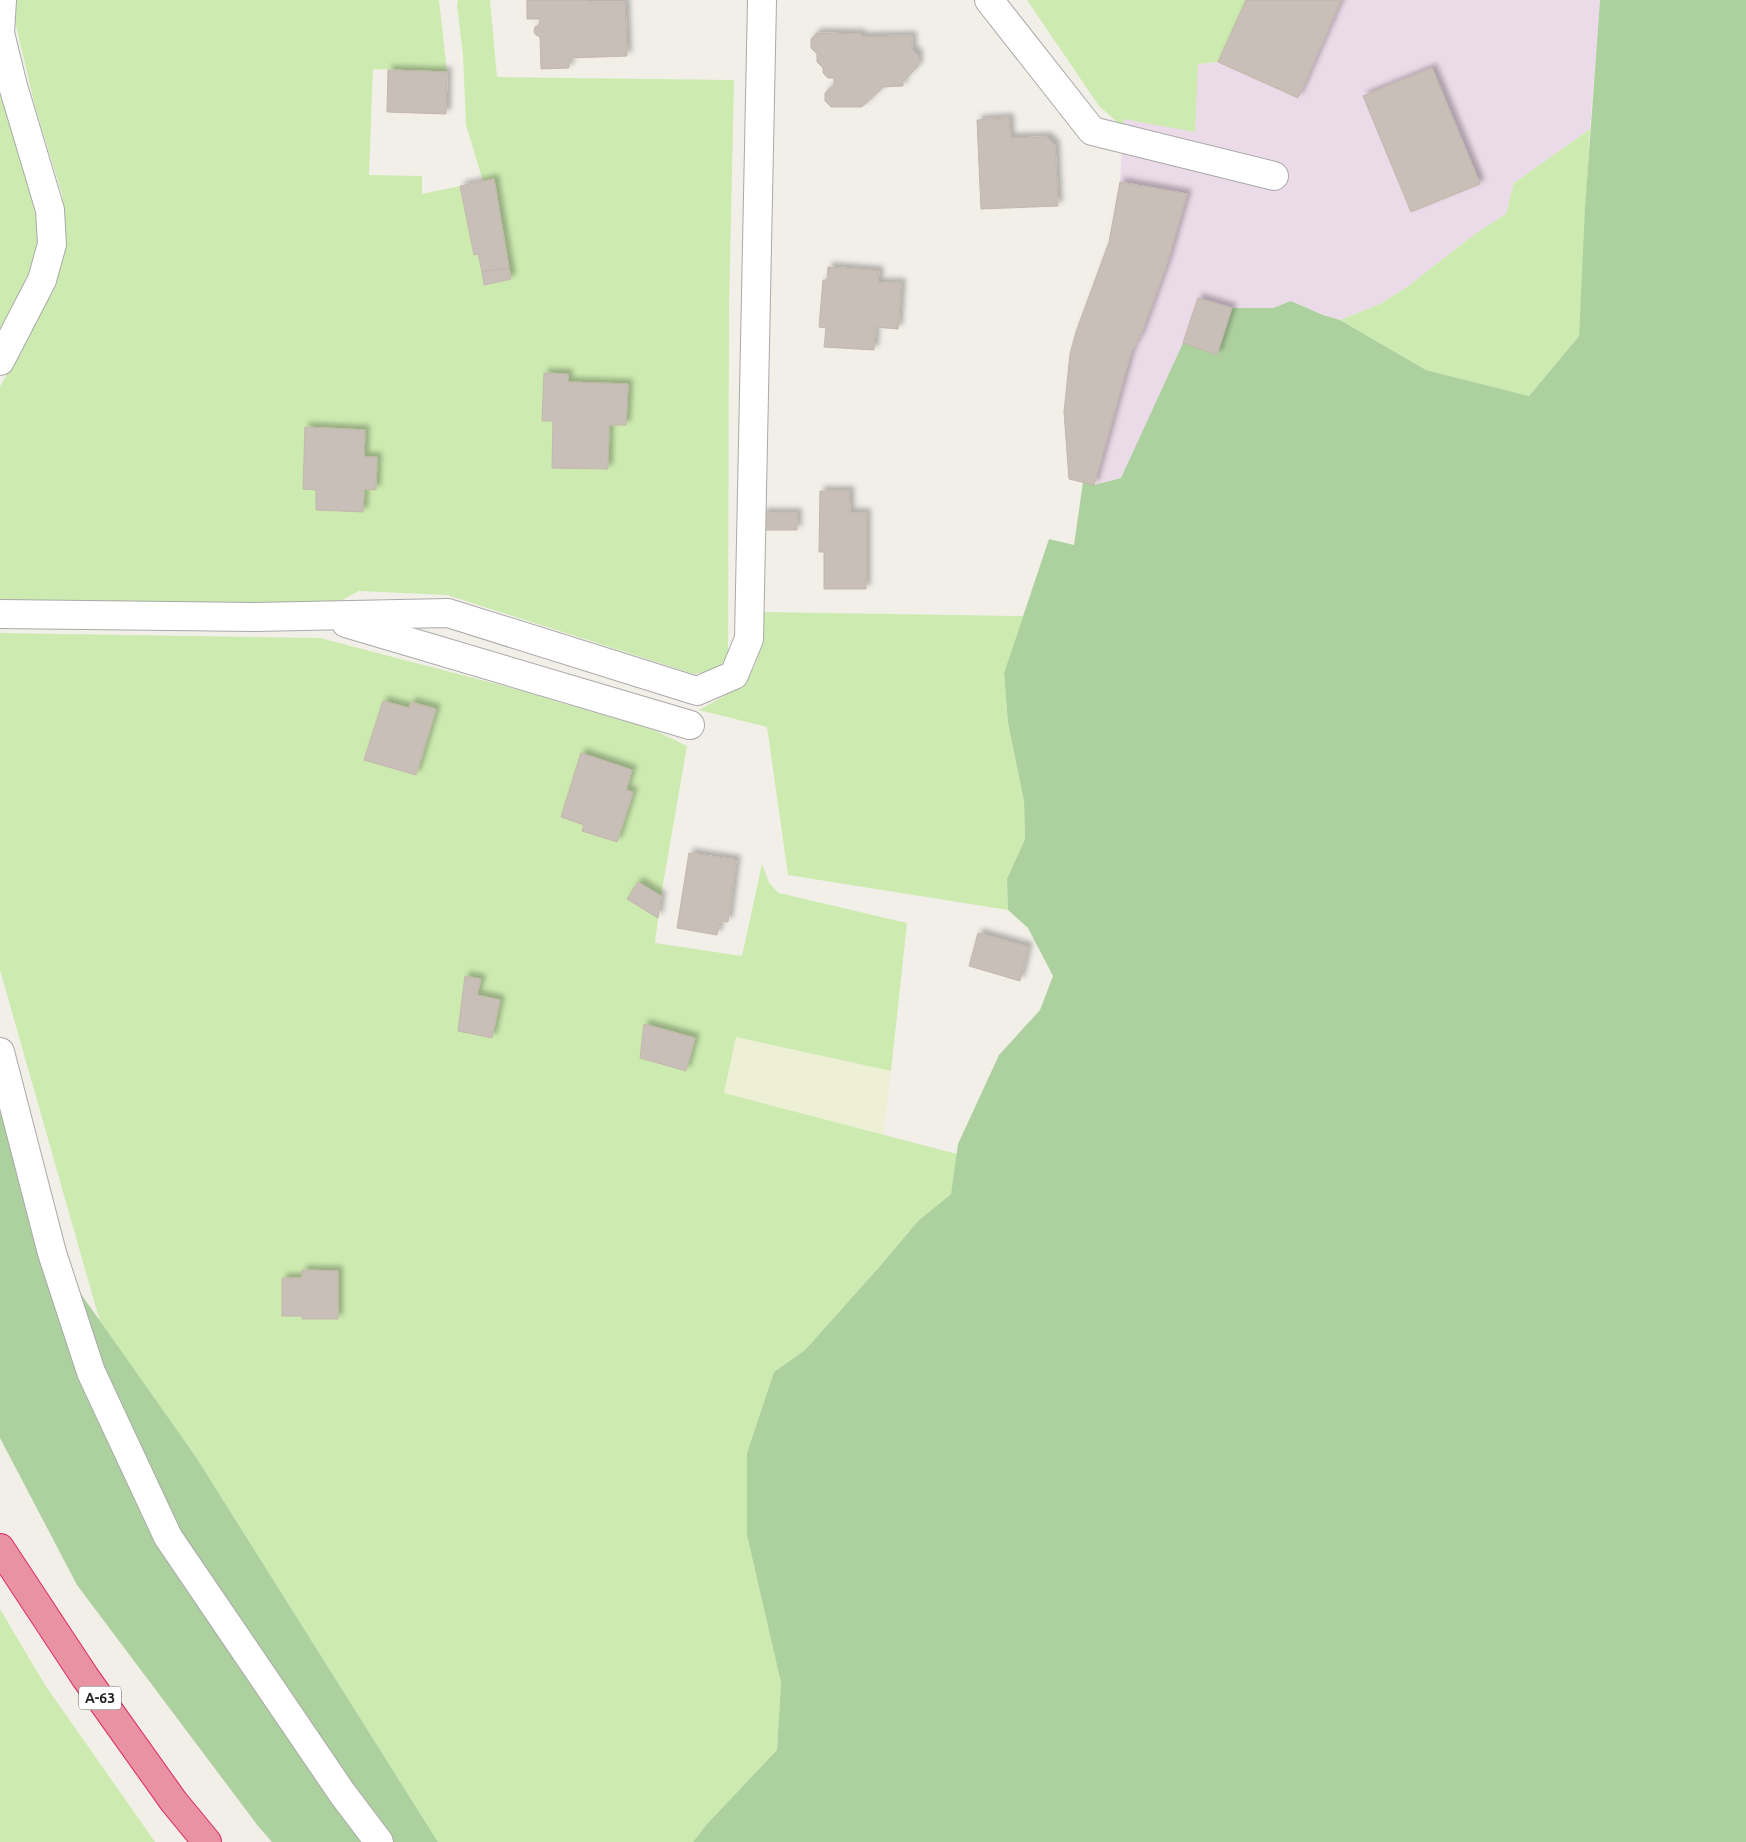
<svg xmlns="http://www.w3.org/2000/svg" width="1746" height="1842" font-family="Ubuntu,sans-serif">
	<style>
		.industrial { fill: #ebdbe8 }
		.farmland { fill: #eef0d5 }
		.grass { fill: #cdebb0 }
		.forest { fill: #add19e }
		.building { fill: #c7bfb8; stroke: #c4b6ab; filter: url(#shadow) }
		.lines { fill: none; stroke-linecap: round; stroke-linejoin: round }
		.minor-casing { stroke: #a9a9a9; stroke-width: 30 }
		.highway-casing { stroke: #dc2a67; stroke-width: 30 }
		.minor { stroke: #fff; stroke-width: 28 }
		.highway { stroke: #e892a2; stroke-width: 28 }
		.labels { text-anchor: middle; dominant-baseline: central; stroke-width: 4; stroke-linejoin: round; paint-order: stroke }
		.shield { fill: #fff; stroke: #646464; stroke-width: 1 }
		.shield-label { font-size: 14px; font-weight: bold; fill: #222 }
	</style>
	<defs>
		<filter id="shadow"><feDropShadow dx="4.5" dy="-4.5" stdDeviation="2.5" flood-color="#0004"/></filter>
	</defs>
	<rect width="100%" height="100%" fill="#f2efe9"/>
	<path class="industrial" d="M 1246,0 L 1600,0 L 1590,129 L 1514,183 L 1506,214 L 1475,234 L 1407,287 L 1380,304 L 1340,320 L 1323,315 L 1292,301 L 1273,308 L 1232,308 L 1183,344 L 1121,478 L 1094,485 L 1069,479 L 1064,412 L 1070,354 L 1076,332 L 1109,242 L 1120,182 L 1124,119 L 1198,64 L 1218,62 Z"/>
	<path class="farmland" d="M 736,1037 L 891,1071 L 883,1135 L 724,1093 Z"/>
	<g class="grass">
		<path d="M 11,0 L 439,0 L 447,72 L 373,69 L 369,175 L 422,176 L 422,194 L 460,186 L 474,255 L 478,254 L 484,285 L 511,279 L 494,180 L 483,181 L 466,125 L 463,55 L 457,5 L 458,0 L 490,0 L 497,77 L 734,80 L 729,307 L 728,656 L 719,669 L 694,674 L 447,595 L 359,591 L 331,606 L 242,603 L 0,602 L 0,387 L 32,325 L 63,239 L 62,194 L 36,110 L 11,5 Z"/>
		<path d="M 1027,0 L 1246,0 L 1218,62 L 1198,64 L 1195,132 L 1124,119 L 1123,127 L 1099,106 Z"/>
		<path d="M 0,82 L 52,244 L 0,361 Z"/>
		<path d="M 1590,129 L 1579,336 L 1529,396 L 1426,370 L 1340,320 L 1380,304 L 1407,287 L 1475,234 L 1506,214 L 1514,183 Z"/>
		<path d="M 762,612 L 1023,616 L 1004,673 L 1008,723 L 1024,801 L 1025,839 L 1007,879 L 1008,910 L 788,875 L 767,727 L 699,710 C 723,697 754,683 759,652 C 761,639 761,625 762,612 Z"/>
		<path d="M 0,633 L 320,638 L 508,687 L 654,730 L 687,746 L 661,896 L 655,943 L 742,956 L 762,864 L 769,883 L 779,893 L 907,923 L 891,1071 L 736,1037 L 724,1093 L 957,1154 L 951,1194 L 918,1221 L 881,1265 L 805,1350 L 774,1372 L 747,1453 L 747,1534 L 781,1683 L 777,1750 L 707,1824 L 693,1842 L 438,1842 L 196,1457 L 100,1322 L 0,970 Z"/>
		<path d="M 0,1609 L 45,1685 L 155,1842 L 0,1842 Z"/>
	</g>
	<g class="forest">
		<path d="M 1600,0 L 1746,0 L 1746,1842 L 693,1842 L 707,1824 L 777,1750 L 781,1683 L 747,1535 L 747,1453 L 774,1372 L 805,1350 L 881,1265 L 918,1221 L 951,1194 L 958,1144 L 999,1055 L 1040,1010 L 1053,976 L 1028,928 L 1008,910 L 1007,879 L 1025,839 L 1024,801 L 1008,723 L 1004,673 L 1049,539 L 1074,545 L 1083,482 L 1094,485 L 1121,478 L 1183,343 L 1232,308 L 1273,308 L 1291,301 L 1323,315 L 1340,320 L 1426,370 L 1529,396 L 1579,336 L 1585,208 Z"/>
		<path d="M 0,1052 L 52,1253 L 196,1457 L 438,1842 L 272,1842 L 258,1826 L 77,1585 L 0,1438 Z"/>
	</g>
	<g class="building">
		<path d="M 527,0 L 586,0 L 586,2 L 625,2 L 627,56 L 569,58 L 569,68 L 541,69 L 540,37 L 536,35 L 534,32 L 535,27 L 539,25 L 540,19 L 527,19 Z"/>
		<path d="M 1246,0 L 1341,0 L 1298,98 L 1218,62 Z"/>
		<path d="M 817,33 L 861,34 L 861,37 L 912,36 L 912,49 L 918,55 L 918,66 L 903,81 L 903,86 L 883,87 L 862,107 L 831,107 L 825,101 L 825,93 L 831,87 L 834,87 L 834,78 L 828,78 L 823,73 L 823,68 L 817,62 L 817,54 L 811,48 L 811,39 Z"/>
		<path d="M 1432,68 L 1480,184 L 1411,212 L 1363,96 Z"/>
		<path d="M 388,70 L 447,72 L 446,114 L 387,112 Z"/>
		<path d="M 1009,118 L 1010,138 L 1047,137 L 1055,145 L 1058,206 L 981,209 L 977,120 Z"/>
		<path d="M 494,179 L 509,268 L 482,272 L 478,254 L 474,255 L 460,186 Z"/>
		<path d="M 1120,182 L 1187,194 L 1167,263 L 1141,334 L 1131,352 L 1094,485 L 1069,479 L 1064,412 L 1070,354 L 1076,332 L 1109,242 Z"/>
		<path d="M 828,267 L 879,271 L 878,283 L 901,283 L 898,329 L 875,327 L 874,350 L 824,347 L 826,328 L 819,327 L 823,280 L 827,280 Z"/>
		<path d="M 509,268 L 511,279 L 484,285 L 482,272 Z"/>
		<path d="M 1198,298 L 1232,308 L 1217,355 L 1183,343 Z"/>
		<path d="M 544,373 L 568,374 L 568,382 L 628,384 L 626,425 L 609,425 L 608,469 L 552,468 L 553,421 L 542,421 Z"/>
		<path d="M 305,427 L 365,430 L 364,457 L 377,457 L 376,490 L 364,489 L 363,512 L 316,510 L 316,490 L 303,489 Z"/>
		<path d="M 820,491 L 849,491 L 850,513 L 866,513 L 866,589 L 824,589 L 824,552 L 819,552 Z"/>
		<path d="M 762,513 L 797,513 L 797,530 L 761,530 Z"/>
		<path d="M 383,701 L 409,708 L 411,702 L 436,709 L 416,775 L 364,760 Z"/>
		<path d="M 581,753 L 632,770 L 626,790 L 633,792 L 617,842 L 582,831 L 584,825 L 561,817 Z"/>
		<path d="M 689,853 L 736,860 L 728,922 L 720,921 L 717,935 L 677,928 Z"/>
		<path d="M 638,882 L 661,896 L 658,918 L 627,899 Z"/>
		<path d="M 978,933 L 1028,947 L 1020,981 L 969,966 Z"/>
		<path d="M 465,976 L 481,979 L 477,995 L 500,1000 L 492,1038 L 458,1031 Z"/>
		<path d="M 644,1024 L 695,1038 L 686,1071 L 640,1058 Z"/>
		<path d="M 302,1270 L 338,1271 L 338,1319 L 302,1319 L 302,1316 L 282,1316 L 282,1278 L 302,1278 Z"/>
	</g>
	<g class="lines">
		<defs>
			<g id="minor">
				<path d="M 989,0 L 1092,131 L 1274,176"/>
				<path d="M 0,361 L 42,280 L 52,244 L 50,210 L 13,86 L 0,33 L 2,0"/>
				<path d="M 0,614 L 255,617 L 448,613 L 697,691 L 734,675 L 749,639 L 762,0"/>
				<path d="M 346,623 L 690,725"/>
				<path d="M 0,1052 L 52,1253 L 91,1372 L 168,1537 L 342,1793 L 379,1842"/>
			</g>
			<path id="highway" d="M 0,1548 L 85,1677 L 174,1802 L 207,1842"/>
		</defs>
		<use href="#minor" class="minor-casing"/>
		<use href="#highway" class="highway-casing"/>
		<use href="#minor" class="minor"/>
		<use href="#highway" class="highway"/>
	</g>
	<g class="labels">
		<rect class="shield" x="79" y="1686.5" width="42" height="23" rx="4"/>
		<g class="shield-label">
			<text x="100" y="1698">A-63</text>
		</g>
	</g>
</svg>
